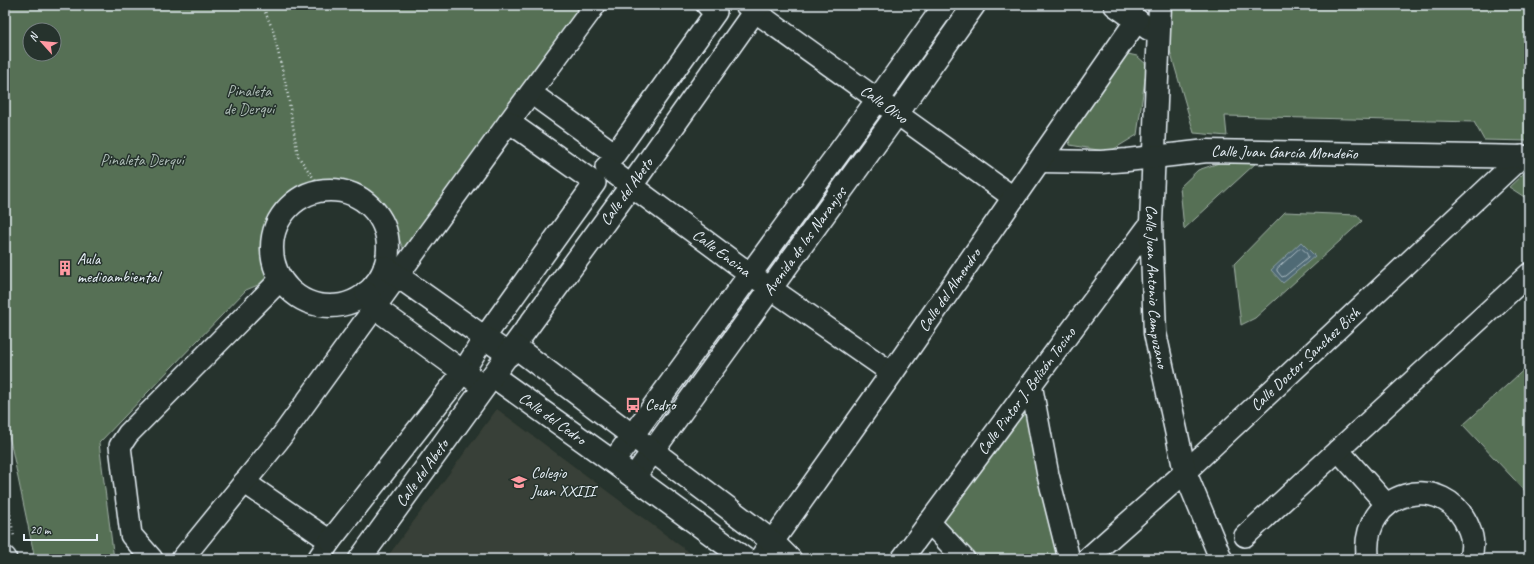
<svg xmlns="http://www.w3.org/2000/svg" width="1534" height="564" font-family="Caveat,sans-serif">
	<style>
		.built { fill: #394037 }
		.green { fill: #577055; stroke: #a0b0a6; fill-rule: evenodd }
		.water { fill: #4f6a74; stroke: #8ca0a9 }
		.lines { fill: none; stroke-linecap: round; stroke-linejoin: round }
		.shore { stroke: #abbbc3; stroke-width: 1 }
		.pedestrian-casing { stroke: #e8f1f8; stroke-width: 24 }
		.minor-casing { stroke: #e8f1f8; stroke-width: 25 }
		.tertiary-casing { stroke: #e8f1f8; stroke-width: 25 }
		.path { stroke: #e8f1f8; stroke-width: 2.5; stroke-dasharray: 1 3; stroke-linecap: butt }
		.pedestrian { stroke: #26332d; stroke-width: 21 }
		.minor { stroke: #26332d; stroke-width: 22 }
		.tertiary { stroke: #26332d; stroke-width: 22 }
		.labels { text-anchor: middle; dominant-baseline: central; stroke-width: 3; stroke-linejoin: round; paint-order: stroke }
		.park-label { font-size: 16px; fill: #aebdb7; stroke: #26332d }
		.street-label { font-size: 16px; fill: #e8f1f8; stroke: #26332d }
		.poi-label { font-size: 16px; fill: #e8f1f8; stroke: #26332d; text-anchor: start }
	</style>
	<rect width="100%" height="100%" fill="#26332d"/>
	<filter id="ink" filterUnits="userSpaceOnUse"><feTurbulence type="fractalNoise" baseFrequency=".025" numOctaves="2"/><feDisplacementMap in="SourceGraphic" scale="8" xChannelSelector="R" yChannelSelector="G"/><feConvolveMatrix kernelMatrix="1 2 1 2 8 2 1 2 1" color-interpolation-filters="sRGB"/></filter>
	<g filter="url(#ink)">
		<path class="built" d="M 497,409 L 698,559 L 392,559 L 388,556 Z"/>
		<g class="green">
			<path d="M 5,5 L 599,5 L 404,250 L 383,206 L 369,192 L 294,194 L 282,200 L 265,222 L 264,254 L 270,280 L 246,290 L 99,443 L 114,559 L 35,559 L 5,416 ZM 30,30 L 54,30 L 54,54 L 30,54 Z"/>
			<path d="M 1154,5 L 1529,5 L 1529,141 L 1484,140 L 1474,122 L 1225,116 L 1227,136 L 1194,133 L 1159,13 Z"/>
			<path d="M 1128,54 L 1137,56 L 1147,65 L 1137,135 L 1109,152 L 1070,145 L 1068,135 Z"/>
			<path d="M 1219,163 L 1256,163 L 1184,229 L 1180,187 L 1198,170 Z"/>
			<path d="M 1524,173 L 1529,173 L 1529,200 L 1509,187 Z"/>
			<path d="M 1285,212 L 1357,215 L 1362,221 L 1255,318 L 1241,325 L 1234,264 Z"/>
			<path d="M 1529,365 L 1529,495 L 1463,425 Z"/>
			<path d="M 1029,400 L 1061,559 L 977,559 L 942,521 Z"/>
		</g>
		<path class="water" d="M 1301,242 L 1315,256 L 1283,283 L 1271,270 Z"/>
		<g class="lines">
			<path class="shore" d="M 1300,248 C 1303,248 1308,254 1308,257 L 1285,276 L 1282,277 L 1277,271 L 1277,269 Z"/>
			<defs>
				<g id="pedestrian">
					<path id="s1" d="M 746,5 L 1014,198"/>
					<path d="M 531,93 L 615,154 L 716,12 L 707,5"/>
					<path d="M 509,122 L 595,5"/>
					<path id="s2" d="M 606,167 L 750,274 L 892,373"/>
					<path d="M 1031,384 L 1048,475 L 1069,559"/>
					<path d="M 1338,450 L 1387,505"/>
					<path d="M 244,482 L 330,541 L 318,559"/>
					<path d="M 929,522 L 964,559"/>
					<path d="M 1245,536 L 1529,274"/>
					<path d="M 152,559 L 131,535 L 120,446 L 128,434 L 281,279"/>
					<path d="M 182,559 L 278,441 L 509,122 L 595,183 L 484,338 L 463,372 L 330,541"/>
					<path id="s3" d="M 902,559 L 1151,223"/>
					<path id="s4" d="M 1087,559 L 1185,472 L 1522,156"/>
				</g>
				<g id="minor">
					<path d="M 1115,5 L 1149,29"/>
					<path id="s5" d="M 1160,5 L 1151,223 L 1155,333 L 1185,472 L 1221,559"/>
					<path id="s6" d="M 1040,161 L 1101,162 L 1127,160 L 1207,151 L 1529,157"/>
					<circle cx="330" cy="248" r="58"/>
					<path d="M 385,267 L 509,355"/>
					<path d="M 366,293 L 374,307 L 484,387"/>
					<path id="s7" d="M 514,346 L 631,186 L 759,5"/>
					<path d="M 613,462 L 878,99 L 945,5"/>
					<path id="s8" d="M 634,477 L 897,114 L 974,5"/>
					<path id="s9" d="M 760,559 L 892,373 L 1137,20"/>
					<path d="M 1368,559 C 1358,490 1446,468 1469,529 C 1473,538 1473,549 1470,559"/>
				</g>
				<g id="tertiary">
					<path id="s10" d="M 493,376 L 613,462 L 745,559"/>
					<path d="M 5,558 L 5,559"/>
					<path id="s11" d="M 360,559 L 514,346 L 773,542 L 790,559"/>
				</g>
			</defs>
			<use href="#pedestrian" class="pedestrian-casing"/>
			<use href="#minor" class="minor-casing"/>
			<use href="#tertiary" class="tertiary-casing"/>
			<g class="path">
				<path d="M 262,5 L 273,30 L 287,90 L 298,156 L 322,190"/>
				<path d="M 5,487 L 14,537"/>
			</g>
			<use href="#pedestrian" class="pedestrian"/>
			<use href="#minor" class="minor"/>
			<use href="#tertiary" class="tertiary"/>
		</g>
	</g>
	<defs>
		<symbol id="building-bare" viewBox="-9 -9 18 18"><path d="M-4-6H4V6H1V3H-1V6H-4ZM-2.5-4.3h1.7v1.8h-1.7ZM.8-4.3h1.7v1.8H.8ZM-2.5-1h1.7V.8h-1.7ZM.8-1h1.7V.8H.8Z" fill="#ff9aa2" stroke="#26332d" stroke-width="2.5" paint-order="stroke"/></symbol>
		<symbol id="bus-bare" viewBox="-9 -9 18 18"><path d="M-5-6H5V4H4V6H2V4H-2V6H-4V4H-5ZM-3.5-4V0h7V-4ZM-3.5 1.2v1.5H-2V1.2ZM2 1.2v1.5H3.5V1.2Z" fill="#ff9aa2" stroke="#26332d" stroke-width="2.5" paint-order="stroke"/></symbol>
		<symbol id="school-bare" viewBox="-9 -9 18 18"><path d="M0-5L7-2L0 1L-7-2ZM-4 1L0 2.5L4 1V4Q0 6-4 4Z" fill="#ff9aa2" stroke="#26332d" stroke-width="2.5" paint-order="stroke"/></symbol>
	</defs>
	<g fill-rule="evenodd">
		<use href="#building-bare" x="54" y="257" width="22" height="22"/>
		<use href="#bus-bare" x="622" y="394" width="22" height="22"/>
		<use href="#school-bare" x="508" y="471" width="22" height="22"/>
	</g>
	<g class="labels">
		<g class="park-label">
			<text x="249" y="91">Pinaleta<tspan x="249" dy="18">de Derqui</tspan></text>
			<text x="142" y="160">Pinaleta Derqui</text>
		</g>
		<g class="street-label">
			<text stroke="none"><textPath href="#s1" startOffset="170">Calle Olivo</textPath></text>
			<text stroke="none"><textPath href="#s6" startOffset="245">Calle Juan García Mondeño</textPath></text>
			<text stroke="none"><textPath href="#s7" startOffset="191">Calle del Abeto</textPath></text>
			<text stroke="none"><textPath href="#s8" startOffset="291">Avenida de los Naranjos</textPath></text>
			<text stroke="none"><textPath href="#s2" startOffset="144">Calle Encina</textPath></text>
			<text stroke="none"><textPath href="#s5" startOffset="282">Calle Juan Antonio Campuzano</textPath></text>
			<text stroke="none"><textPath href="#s9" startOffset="329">Calle del Almendro</textPath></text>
			<text stroke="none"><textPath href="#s4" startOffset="296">Calle Doctor Sanchez Bish</textPath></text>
			<text stroke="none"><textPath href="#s3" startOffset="209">Calle Pintor J. Belizón Tocino</textPath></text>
			<text stroke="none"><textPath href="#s10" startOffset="73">Calle del Cedro</textPath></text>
			<text stroke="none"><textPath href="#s11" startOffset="106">Calle del Abeto</textPath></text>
		</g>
		<g class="poi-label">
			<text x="77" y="259">Aula<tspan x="77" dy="18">medioambiental</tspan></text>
			<text x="645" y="405">Cedro</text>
			<text x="531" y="473">Colegio<tspan x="531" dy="18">Juan XXIII</tspan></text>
		</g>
	</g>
	<rect width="1534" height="564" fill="none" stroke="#26332d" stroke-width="20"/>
	<rect x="10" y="10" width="1514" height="544" fill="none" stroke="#e8f1f8" stroke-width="1.5" filter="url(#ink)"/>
	<g transform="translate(42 42) rotate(297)"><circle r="19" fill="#26332d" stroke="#747f7e"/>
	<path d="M0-3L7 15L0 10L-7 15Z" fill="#ff9aa2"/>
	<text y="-6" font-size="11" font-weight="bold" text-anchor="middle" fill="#e8f1f8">N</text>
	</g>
	<path d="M24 534v6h73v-6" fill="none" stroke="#e8f1f8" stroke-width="2"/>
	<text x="30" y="534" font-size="12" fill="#e8f1f8" stroke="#26332d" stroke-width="3" paint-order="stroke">20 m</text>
</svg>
